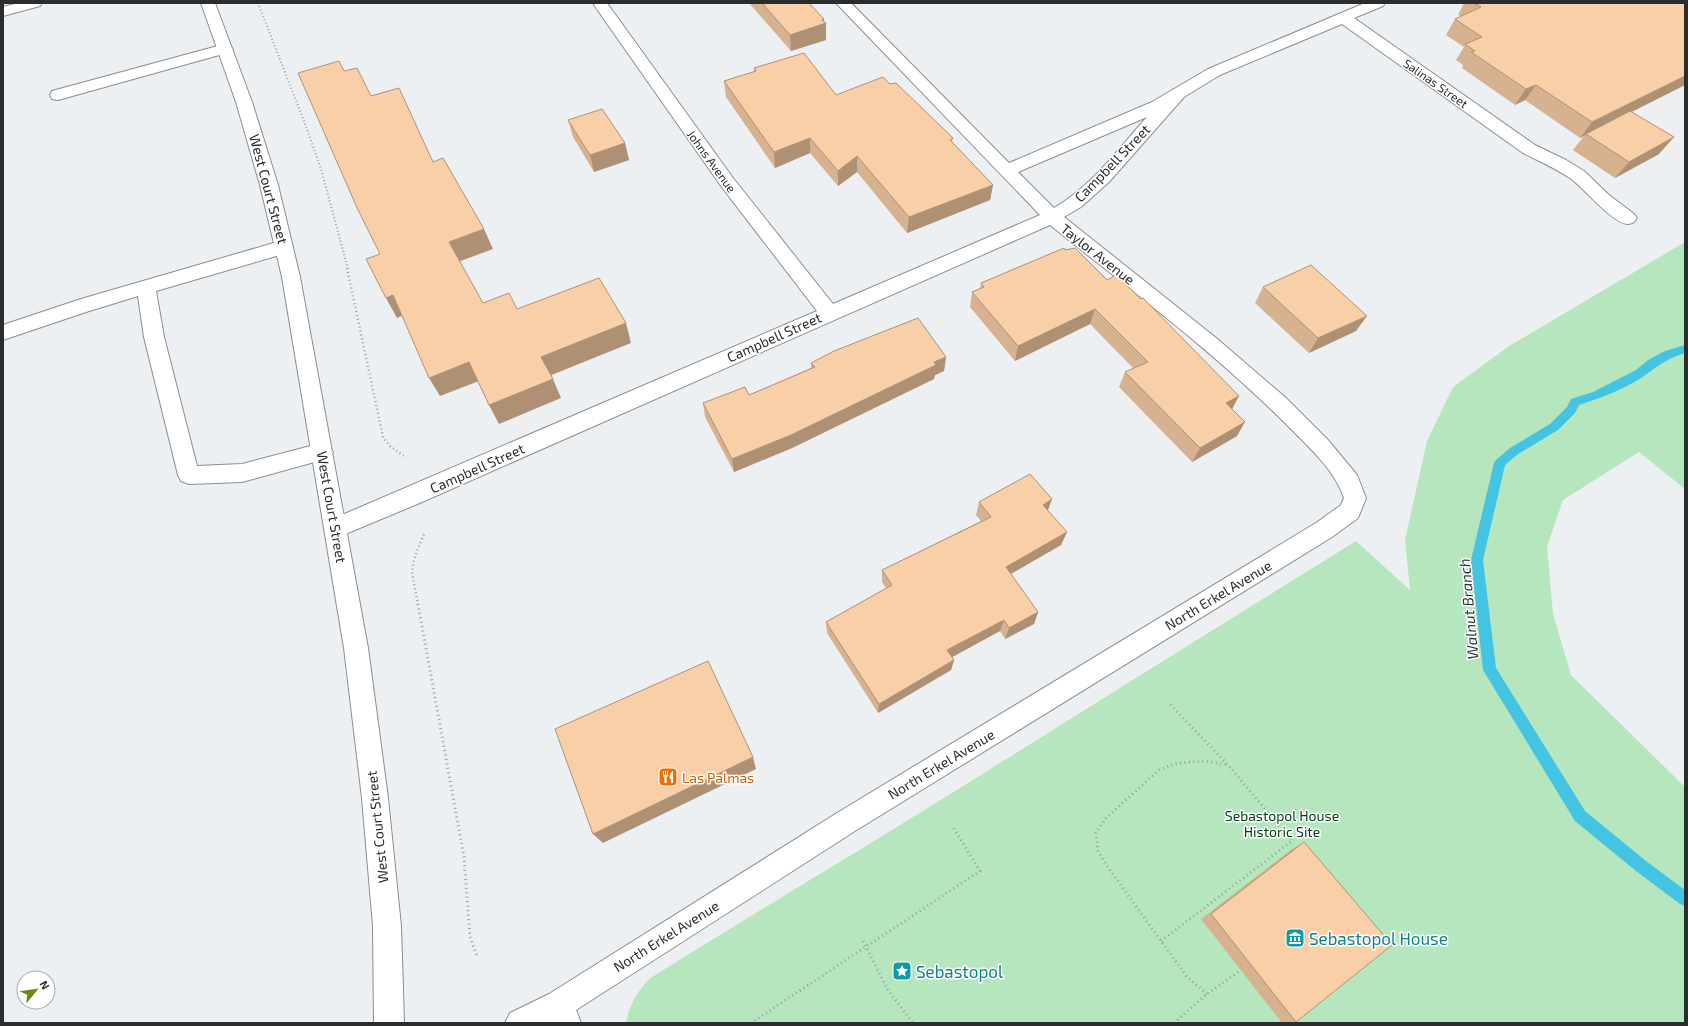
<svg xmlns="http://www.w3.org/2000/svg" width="1688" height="1026" font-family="'Exo 2',sans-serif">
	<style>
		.green { fill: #b6e6bd }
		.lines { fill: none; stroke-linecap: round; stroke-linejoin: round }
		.stream { fill: #43c4e3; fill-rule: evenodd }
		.minor-casing { stroke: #8b8d8f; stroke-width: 2 }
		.major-casing { stroke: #8b8d8f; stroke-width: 2 }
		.path-far2 { stroke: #9b9e9f; stroke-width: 2; stroke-dasharray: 1 2.5; stroke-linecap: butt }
		.path-far1 { stroke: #9b9e9f; stroke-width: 2.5; stroke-dasharray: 1 3; stroke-linecap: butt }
		.path { stroke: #9b9e9f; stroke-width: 3; stroke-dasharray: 1 3.5; stroke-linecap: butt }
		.minor { fill: #fff; fill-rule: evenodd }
		.major { fill: #fff; fill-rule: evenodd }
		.wall { fill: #d6b290 }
		.shaded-wall { fill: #ae9175 }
		.building { fill: #f9cfa7; stroke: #ae9175 }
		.labels { text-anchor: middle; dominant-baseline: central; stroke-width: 3; stroke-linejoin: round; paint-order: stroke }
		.far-street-label { font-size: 12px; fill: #2b2c2d; stroke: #fff }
		.street-label { font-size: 14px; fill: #2b2c2d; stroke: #fff }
		.food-label { font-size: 14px; fill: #c56008; stroke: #fff; text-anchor: start }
		.park-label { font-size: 14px; fill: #003d16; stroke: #fff }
		.water-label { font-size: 15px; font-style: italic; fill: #1d3238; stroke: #fff }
		.near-culture-label { font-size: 17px; fill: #0d838f; stroke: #fff; text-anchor: start }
	</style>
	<rect width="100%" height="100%" fill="#edf0f2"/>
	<path class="green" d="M 1685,242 L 1685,489 L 1639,452 L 1563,500 L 1547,547 L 1553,614 L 1571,675 L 1685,787 L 1685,1023 L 626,1023 C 629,1006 637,992 649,979 C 749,916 851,856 952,793 C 1086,709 1221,625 1356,541 L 1410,590 L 1405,540 L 1427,441 L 1453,387 L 1509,346 Z"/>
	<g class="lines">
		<path class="stream" d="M 1685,345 L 1685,353 C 1666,359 1660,365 1644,376 C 1625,389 1601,398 1579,405 L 1575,413 L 1558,430 L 1518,454 L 1505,465 L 1483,560 L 1496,668 L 1585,811 L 1646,861 L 1685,890 L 1685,906 L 1680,904 L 1636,871 L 1575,821 L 1483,670 L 1471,560 L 1494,463 L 1496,460 L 1510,448 L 1550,424 L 1567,407 L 1571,399 L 1593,392 L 1636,370 L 1648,360 L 1665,351 Z"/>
		<defs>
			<g id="minor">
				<path d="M 18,3 L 42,3 L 40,6 L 3,16 L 3,7 Z"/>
				<path d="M 595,3 L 607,3 L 733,178 L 833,304 L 1040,215 L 836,3 L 851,3 L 1009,163 L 1152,102 L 1208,69 L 1365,3 L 1385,3 L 1383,6 L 1354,18 L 1535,145 L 1566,160 L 1584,171 L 1609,195 L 1634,214 L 1637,218 L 1634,222 C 1632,223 1630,224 1628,224 C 1614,225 1583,187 1570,178 C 1555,168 1539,161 1523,153 L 1342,24 L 1220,75 L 1184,97 L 1109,182 L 1081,207 L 1064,217 L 1215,337 L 1286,398 L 1328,440 L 1357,475 L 1366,498 L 1358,518 L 1332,537 L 855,831 L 576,1010 L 581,1023 L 505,1023 L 510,1013 L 549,994 L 837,813 L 1316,523 L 1341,505 L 1344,498 C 1335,471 1311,449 1291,429 C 1217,354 1132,291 1050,225 L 422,502 L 336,538 L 328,535 L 325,528 L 328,521 L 817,311 L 721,186 L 594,5 ZM 1147,117 C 1118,149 1092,186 1054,208 L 1018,172 Z"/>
				<path d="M 225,44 L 230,46 L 233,49 L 230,52 L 58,100 L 52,99 L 50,95 L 52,91 Z"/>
				<path d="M 284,240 L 290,242 L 293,247 L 290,252 L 156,291 L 164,337 L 197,466 L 242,464 L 322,443 L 329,446 L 333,452 L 329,458 L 242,482 L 189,484 L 181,481 L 178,475 L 144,337 L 138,296 L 86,312 L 3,340 L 3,325 L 81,299 Z"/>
			</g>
			<path id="major" d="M 201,3 L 215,3 L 252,102 L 278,185 L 300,277 L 368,648 L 388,798 L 401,926 L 404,1023 L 374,1023 L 373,926 L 362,798 L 344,648 L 282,277 L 260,185 L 236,102 Z"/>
		</defs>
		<use href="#minor" class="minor-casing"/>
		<use href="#major" class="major-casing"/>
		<path class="path-far2" d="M 258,3 L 304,121 L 321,169 L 348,269"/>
		<g class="path-far1">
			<path d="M 347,268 L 383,437 L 390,446 L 404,456"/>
			<path d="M 418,605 L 412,572 L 414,559 L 424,534"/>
		</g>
		<g class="path">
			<path d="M 418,604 L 464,857 L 470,937 L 477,956"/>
			<path d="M 863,941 L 888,990 L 913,1023"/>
			<path d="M 1161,941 L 1292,841 L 1228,765 L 1168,702"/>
			<path d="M 1207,994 L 1187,977 L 1107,866 L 1098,851 L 1096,833 L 1106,818 L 1159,770 L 1177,763 L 1205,761 L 1228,765"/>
			<path d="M 751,1023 L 980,871 L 953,827"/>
			<path d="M 1174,1023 L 1207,994 L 1241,970"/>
		</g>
		<use href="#minor" class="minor"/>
		<use href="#major" class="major"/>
	</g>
	<g class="wall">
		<path d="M 749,3 L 809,3 L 826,23 L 826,40 L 791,51 Z"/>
		<path d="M 1464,3 L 1685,3 L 1685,85 L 1632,112 L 1659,154 L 1615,178 L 1573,150 L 1584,136 L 1580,138 L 1525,100 L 1515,105 L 1462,68 L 1463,65 L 1456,60 L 1464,47 L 1446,35 L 1455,19 L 1461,16 L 1458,15 Z"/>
		<path d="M 754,68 L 836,95 L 953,138 L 952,142 L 993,185 L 990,200 L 907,233 L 857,172 L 838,186 L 810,153 L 775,168 L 726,97 L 724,81 L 754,72 Z"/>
		<path d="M 568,120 L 625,143 L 629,160 L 594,172 L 573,137 Z"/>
		<path d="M 1065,250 L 1107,280 L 1239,396 L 1232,409 L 1237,436 L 1192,462 L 1119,387 L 1125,372 L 1133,368 L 1090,324 L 1015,361 L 970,307 L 972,292 L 980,289 L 981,283 Z"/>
		<path d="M 1263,287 L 1356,331 L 1309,353 L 1255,303 Z"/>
		<path d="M 946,357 L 944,371 L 935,375 L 934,379 L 792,448 L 734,472 L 705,417 L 703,403 L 749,395 L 811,368 L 811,363 Z"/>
		<path d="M 979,502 L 1048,511 L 1067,532 L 1061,545 L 1011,574 L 1038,612 L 1034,624 L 1005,639 L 1000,631 L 952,657 L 954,660 L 951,670 L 878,713 L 827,633 L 826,622 L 886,588 L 882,582 L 882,570 L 981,521 L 976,515 Z"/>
		<path d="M 1304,842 L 1296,1022 L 1282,1023 L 1201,919 L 1292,849 Z"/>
	</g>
	<g class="shaded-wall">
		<path d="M 824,19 L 824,24 L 826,23 L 826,40 L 791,51 L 790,35 Z"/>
		<path d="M 1685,76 L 1685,85 L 1587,134 L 1586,134 L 1584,136 L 1580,138 L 1592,122 Z"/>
		<path d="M 1536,85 L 1525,100 L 1515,105 L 1526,89 Z"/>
		<path d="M 1674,137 L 1659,154 L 1615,178 L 1629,162 Z"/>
		<path d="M 810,138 L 810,153 L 775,168 L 774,152 Z"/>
		<path d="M 625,143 L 629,160 L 594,172 L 590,155 Z"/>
		<path d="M 857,156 L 857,172 L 838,186 L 838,171 Z"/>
		<path d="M 993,185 L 990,200 L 907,233 L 909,217 Z"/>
		<path d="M 484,229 L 493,249 L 458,262 L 449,242 Z"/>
		<path d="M 393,295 L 404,315 L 397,318 L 386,298 Z"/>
		<path d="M 1095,309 L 1090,324 L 1015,361 L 1018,346 Z"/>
		<path d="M 1367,316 L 1356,331 L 1309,353 L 1318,338 Z"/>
		<path d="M 626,323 L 631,343 L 549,376 L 541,357 Z"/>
		<path d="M 946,357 L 944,371 L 935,375 L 934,379 L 792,448 L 734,472 L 732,459 L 934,362 Z"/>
		<path d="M 469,362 L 479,381 L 440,396 L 429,378 Z"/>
		<path d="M 553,379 L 561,398 L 499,424 L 489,405 Z"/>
		<path d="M 1239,396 L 1231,411 L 1226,403 Z"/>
		<path d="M 1245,422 L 1237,436 L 1192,462 L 1200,448 Z"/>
		<path d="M 1052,499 L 1047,513 L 1043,505 Z"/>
		<path d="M 1067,532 L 1061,545 L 1002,579 L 1006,567 Z"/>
		<path d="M 1038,612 L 1034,624 L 1005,639 L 1009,628 Z"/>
		<path d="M 1004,620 L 1000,631 L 945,661 L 947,650 Z"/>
		<path d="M 954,660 L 951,670 L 878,713 L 879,704 Z"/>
		<path d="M 753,757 L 756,769 L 603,843 L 593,834 Z"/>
	</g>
	<g class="building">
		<path d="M 762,3 L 809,3 L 824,19 L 822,20 L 826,23 L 790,35 Z"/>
		<path d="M 1474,3 L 1683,3 L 1685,4 L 1685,76 L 1592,122 L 1536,85 L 1526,89 L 1471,52 L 1475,51 L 1465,44 L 1482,37 L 1455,19 L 1481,7 Z"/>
		<path d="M 804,53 L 836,95 L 883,77 L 890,84 L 896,83 L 953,138 L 950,140 L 993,185 L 909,217 L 857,156 L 838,171 L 810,138 L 774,152 L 724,81 L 756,71 L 754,68 Z"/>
		<path d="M 339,61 L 344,71 L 357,68 L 371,96 L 399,88 L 433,162 L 443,158 L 484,229 L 449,242 L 483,303 L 509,293 L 517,309 L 599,278 L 626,323 L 541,357 L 553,379 L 489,405 L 469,362 L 429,378 L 393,295 L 386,298 L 366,259 L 380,254 L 358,210 L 298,73 Z"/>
		<path d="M 602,109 L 625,143 L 590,155 L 568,120 Z"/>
		<path d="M 1630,111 L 1674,137 L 1629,162 L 1586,134 Z"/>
		<path d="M 1064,248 L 1065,250 L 1075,248 L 1107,280 L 1116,275 L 1141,299 L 1143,298 L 1239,396 L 1226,403 L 1245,422 L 1200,448 L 1125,372 L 1148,362 L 1095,309 L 1018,346 L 972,292 L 984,287 L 981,283 Z"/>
		<path d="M 1311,265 L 1367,316 L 1318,338 L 1263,287 Z"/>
		<path d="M 918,318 L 946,357 L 934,362 L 936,365 L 791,435 L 732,459 L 703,403 L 745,387 L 749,395 L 815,367 L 811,363 L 834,351 Z"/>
		<path d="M 1030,474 L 1052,499 L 1043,505 L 1067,532 L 1006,567 L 1038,612 L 1009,628 L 1004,620 L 947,650 L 954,660 L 879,704 L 826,622 L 892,585 L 882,570 L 991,517 L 979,502 Z"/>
		<path d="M 708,661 L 753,757 L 593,834 L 555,729 Z"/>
		<path d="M 1304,842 L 1392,945 L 1296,1022 L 1211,914 Z"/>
	</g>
	<defs>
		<symbol id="restaurant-square" viewBox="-11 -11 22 22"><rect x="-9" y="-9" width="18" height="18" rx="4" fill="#e8710a" stroke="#fff"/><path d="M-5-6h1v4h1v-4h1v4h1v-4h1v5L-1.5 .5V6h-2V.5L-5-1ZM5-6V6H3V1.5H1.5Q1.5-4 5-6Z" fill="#fff"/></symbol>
		<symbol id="museum-square" viewBox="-11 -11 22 22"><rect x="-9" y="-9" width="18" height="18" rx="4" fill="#0f9aa8" stroke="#fff"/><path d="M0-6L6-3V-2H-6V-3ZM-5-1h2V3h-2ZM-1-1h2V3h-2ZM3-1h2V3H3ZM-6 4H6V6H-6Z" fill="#fff"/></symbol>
		<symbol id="sight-square" viewBox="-11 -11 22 22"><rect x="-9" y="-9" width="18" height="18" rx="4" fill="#0f9aa8" stroke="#fff"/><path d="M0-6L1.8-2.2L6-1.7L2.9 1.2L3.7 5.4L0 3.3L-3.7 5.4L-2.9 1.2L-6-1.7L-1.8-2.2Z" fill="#fff"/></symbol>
	</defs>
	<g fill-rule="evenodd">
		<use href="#restaurant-square" x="657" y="766" width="22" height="22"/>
		<use href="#museum-square" x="1284" y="927" width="22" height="22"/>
		<use href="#sight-square" x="891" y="960" width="22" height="22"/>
	</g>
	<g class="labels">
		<g class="far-street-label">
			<text transform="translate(1436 83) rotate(35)">Salinas Street</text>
			<text transform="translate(712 161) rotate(54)">Johns Avenue</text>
		</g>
		<g class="street-label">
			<text transform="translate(1112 163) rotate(-46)">Campbell Street</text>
			<text transform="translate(269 189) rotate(75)">West Court Street</text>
			<text transform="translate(1098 254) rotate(38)">Taylor Avenue</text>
			<text transform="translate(774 337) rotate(-24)">Campbell Street</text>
			<text transform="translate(477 468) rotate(-24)">Campbell Street</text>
			<text transform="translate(332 507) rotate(80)">West Court Street</text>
			<text transform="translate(1218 595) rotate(-31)">North Erkel Avenue</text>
			<text transform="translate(941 764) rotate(-31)">North Erkel Avenue</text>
			<text transform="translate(377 827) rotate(-96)">West Court Street</text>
			<text transform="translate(666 936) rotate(-32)">North Erkel Avenue</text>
		</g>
		<g class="food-label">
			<text x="682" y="777">Las Palmas</text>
		</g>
		<g class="park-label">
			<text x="1282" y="815">Sebastopol House<tspan x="1282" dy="16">Historic Site</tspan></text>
		</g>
		<g class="water-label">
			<text transform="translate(1468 609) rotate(-95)">Walnut Branch</text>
		</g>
		<g class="near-culture-label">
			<text x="1309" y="938">Sebastopol House</text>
			<text x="916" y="971">Sebastopol</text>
		</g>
	</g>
	<rect width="1688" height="1026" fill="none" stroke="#2b2c2d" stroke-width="8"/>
	<g transform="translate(36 990) rotate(61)"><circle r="19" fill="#ffffff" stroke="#aaabab"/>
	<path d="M0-3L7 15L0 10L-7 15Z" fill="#6a8b0f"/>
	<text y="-6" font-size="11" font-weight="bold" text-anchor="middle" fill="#2b2c2d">N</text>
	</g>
</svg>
